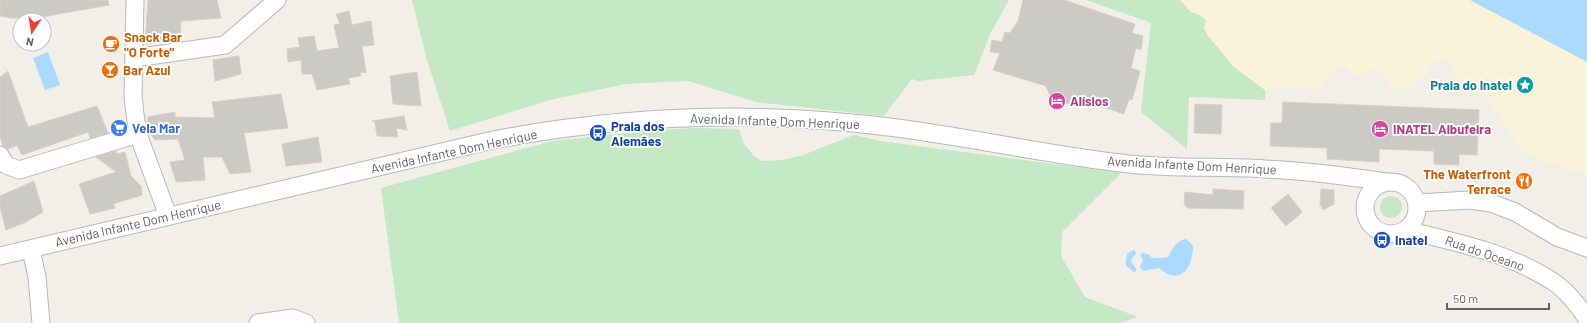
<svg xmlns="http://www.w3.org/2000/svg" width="1587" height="323" font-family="Barlow,sans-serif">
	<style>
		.green { fill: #c5e8c5 }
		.sand { fill: #fbf3d9 }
		.water { fill: #aadaff }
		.building { fill: #cccac5; stroke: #d6d1c6 }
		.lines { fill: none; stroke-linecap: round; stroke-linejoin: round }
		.minor-casing { stroke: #b5b8bc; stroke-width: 19 }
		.minor { stroke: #fff; stroke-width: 17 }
		.labels { text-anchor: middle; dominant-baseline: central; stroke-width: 3.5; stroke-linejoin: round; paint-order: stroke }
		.food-label { font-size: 13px; font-weight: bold; fill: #c56008; stroke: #fff; text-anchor: start }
		.culture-label { font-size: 13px; font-weight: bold; fill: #0d838f; stroke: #fff; text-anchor: end }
		.hotel-label { font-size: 13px; font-weight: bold; fill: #b23c85; stroke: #fff; text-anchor: start }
		.street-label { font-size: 13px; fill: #5f6368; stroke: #fff }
		.transit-label { font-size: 13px; font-weight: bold; fill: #164399; stroke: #fff; text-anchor: start }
		.shop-label { font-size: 13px; font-weight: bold; fill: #366cbe; stroke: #fff; text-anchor: start }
	</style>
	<rect width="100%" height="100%" fill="#f1efe8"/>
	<g class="green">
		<path d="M 412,0 L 1009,0 L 990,34 L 976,71 L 974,75 L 918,81 L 912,79 L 884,116 L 756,102 L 688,81 L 625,84 L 550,100 L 450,131 L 427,60 Z"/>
		<path d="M 1086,0 L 1180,0 L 1191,12 L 1198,14 L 1206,20 L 1234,67 L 1265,90 L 1265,100 L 1189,97 L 1187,149 L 1141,112 L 1151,23 Z"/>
		<path d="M 695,128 L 739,129 L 744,144 L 754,156 L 762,161 L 783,160 L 803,155 L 854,135 L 880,141 L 1121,173 L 1062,232 L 1061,256 L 1085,297 L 1138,317 L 1119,323 L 399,323 L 381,188 L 552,141 L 655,130 Z"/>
		<circle cx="1391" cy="207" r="11"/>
	</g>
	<path class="sand" d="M 1180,0 L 1470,0 L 1587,62 L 1587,175 L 1522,153 L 1488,98 L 1467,90 L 1459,81 L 1455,69 L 1448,59 L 1434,61 L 1426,72 L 1409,91 L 1392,89 L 1382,74 L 1373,68 L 1362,74 L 1351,76 L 1347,67 L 1336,68 L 1326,77 L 1322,89 L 1265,90 L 1234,67 L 1208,36 L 1204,28 L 1206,20 L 1198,14 L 1191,12 Z"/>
	<g class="water">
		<path d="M 1470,0 L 1587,0 L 1587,62 Z"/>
		<path d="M 48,52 L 60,85 L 45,90 L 33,58 Z"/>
		<path d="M 1185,239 L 1189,241 L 1193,246 C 1193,268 1180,287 1159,268 L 1143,271 L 1140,267 L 1143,260 L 1140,255 L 1143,253 L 1148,254 L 1152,258 L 1163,258 L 1168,257 C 1173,248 1175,242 1185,239 Z"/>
		<path d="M 1135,250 L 1136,254 L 1133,257 L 1131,262 L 1136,268 L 1136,271 L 1134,272 L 1126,266 C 1125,259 1126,251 1135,250 Z"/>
	</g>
	<g class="building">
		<path d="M 0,0 L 108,0 L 109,5 L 36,18 L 11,18 L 0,16 Z"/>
		<path d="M 148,0 L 217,0 L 221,18 L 181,21 L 180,41 L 145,44 Z"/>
		<path d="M 1023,0 L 1064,0 L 1135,24 L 1132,33 L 1143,36 L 1141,50 L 1136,48 L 1131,68 L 1140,71 L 1132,100 L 1129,99 L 1124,114 L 1076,98 L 1073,106 L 1051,98 L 1046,86 L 993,70 L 1000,53 L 990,52 L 992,40 L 1002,42 L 1005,32 L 1010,33 L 1018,21 Z"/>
		<path d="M 349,11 L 352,25 L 371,21 L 374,45 L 362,46 L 366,73 L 360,72 L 361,76 L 348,78 L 350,84 L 317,90 L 312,74 L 302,74 L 301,60 L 288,62 L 287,49 L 300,47 L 298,38 L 314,36 L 317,51 L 339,48 L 334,25 L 340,24 L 336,14 Z"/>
		<path d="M 239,56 L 241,74 L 215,81 L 213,60 Z"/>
		<path d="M 8,71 L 28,127 L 97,106 L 108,133 L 90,138 L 88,132 L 22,155 L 17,145 L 8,149 L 3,146 L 0,137 L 0,77 Z"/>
		<path d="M 417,72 L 421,106 L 393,104 L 390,76 Z"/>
		<path d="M 281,94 L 288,128 L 244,133 L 251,172 L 230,174 L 222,157 L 203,157 L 205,180 L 176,182 L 170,162 L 185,160 L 178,139 L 155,140 L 148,131 L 147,124 L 148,117 L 175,112 L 175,117 L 215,118 L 212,102 Z"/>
		<path d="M 1283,102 L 1479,110 L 1477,155 L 1459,154 L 1459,165 L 1434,164 L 1434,151 L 1379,149 L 1379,162 L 1327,159 L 1327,148 L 1270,146 L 1271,123 L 1282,123 Z"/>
		<path d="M 1195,104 L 1222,105 L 1221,134 L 1194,133 Z"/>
		<path d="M 404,116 L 407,130 L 396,128 L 398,137 L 377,136 L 375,122 L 372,121 Z"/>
		<path d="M 318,137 L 322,162 L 286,166 L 282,144 Z"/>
		<path d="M 116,151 L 117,154 L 125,152 L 131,176 L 141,186 L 142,195 L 113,204 L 115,208 L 90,214 L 79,184 L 116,172 L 96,157 Z"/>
		<path d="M 34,181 L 43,212 L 26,222 L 6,230 L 0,207 L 0,196 Z"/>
		<path d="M 1213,189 L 1244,191 L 1243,209 L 1188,208 L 1184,204 L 1185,192 L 1213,195 Z"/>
		<path d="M 1321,189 L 1334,190 L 1334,204 L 1323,210 L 1320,204 Z"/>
		<path d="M 1288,194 L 1302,212 L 1286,226 L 1271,208 Z"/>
	</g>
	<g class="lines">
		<defs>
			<g id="minor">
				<path d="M 135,0 L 133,96 L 135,114 L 138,134 L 168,216"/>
				<path d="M 135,58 L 225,45 L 277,0"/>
				<path d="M 0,155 L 6,165 L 19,170 L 138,134"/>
				<circle cx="1391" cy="208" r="26"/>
				<path d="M 1417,203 L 1470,200 L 1491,203 L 1515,212 L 1557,237 L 1587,248"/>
				<path d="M 1406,230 C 1456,242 1509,253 1552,281 C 1565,289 1579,306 1587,319"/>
				<path d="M 31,249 L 37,277 L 41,323"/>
				<path d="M 0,256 L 493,140 C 626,115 763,110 897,128 C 975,138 1052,156 1129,164 C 1174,169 1220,166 1265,169 C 1305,171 1346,176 1386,182"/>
				<path d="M 258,323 L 293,318 L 306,323"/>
			</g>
		</defs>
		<use href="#minor" class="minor-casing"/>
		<use href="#minor" class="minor"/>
	</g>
	<defs>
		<symbol id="cafe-disc" viewBox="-11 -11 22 22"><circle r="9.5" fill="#e8710a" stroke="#fff"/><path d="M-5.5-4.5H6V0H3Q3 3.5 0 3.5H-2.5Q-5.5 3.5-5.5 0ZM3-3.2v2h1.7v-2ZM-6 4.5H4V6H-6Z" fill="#fff"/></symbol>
		<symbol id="bar-disc" viewBox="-11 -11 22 22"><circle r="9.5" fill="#e8710a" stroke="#fff"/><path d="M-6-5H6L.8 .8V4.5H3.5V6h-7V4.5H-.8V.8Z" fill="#fff"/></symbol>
		<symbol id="sight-disc" viewBox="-11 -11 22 22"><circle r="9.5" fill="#0f9aa8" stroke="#fff"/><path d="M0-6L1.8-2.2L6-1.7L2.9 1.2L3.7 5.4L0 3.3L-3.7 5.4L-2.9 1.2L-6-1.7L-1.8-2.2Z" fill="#fff"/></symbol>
		<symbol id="hotel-disc" viewBox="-11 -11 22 22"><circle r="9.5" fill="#d1479c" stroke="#fff"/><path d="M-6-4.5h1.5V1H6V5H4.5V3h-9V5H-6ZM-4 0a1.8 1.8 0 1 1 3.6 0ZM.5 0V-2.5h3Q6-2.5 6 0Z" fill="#fff"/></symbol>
		<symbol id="supermarket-disc" viewBox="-11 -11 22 22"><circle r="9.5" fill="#3f7fe0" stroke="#fff"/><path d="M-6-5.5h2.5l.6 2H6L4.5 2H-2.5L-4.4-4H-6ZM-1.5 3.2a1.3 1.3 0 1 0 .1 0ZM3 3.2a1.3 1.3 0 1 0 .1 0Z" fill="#fff"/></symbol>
		<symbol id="bus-disc" viewBox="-11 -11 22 22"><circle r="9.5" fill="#1a4fb4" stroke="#fff"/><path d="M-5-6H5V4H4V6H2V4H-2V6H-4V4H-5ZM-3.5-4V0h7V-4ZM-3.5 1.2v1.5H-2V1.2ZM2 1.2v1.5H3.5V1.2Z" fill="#fff"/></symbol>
		<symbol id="restaurant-disc" viewBox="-11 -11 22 22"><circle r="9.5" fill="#e8710a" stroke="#fff"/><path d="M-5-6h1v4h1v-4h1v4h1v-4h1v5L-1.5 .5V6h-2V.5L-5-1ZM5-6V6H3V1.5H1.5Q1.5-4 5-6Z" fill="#fff"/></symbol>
	</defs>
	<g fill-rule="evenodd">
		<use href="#cafe-disc" x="101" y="34" width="20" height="20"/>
		<use href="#bar-disc" x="100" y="60" width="20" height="20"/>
		<use href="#sight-disc" x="1515" y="75" width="20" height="20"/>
		<use href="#hotel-disc" x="1047" y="91" width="20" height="20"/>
		<use href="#supermarket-disc" x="109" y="118" width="20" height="20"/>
		<use href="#hotel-disc" x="1370" y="119" width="20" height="20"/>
		<use href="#bus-disc" x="588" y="123" width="20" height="20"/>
		<use href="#restaurant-disc" x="1514" y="171" width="20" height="20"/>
		<use href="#bus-disc" x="1372" y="230" width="20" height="20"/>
	</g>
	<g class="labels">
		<g class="food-label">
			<text x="124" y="37">Snack Bar<tspan x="124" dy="15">"O Forte"</tspan></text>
			<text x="123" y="70">Bar Azul</text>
			<text x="1511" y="174" text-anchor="end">The Waterfront<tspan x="1511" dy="15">Terrace</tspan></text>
		</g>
		<g class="culture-label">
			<text x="1512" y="85">Praia do Inatel</text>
		</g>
		<g class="hotel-label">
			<text x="1070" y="101">Alísios</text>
			<text x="1393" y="129">INATEL Albufeira</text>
		</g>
		<g class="street-label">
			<text transform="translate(775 121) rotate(2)">Avenida Infante Dom Henrique</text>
			<text transform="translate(454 151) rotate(-12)">Avenida Infante Dom Henrique</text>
			<text transform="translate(1192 165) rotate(3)">Avenida Infante Dom Henrique</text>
			<text transform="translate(138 223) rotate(-13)">Avenida Infante Dom Henrique</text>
			<text transform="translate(1485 253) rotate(19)">Rua do Oceano</text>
		</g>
		<g class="transit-label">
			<text x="611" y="126">Praia dos<tspan x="611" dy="15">Alemães</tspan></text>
			<text x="1395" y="240">Inatel</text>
		</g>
		<g class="shop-label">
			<text x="132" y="128">Vela Mar</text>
		</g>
	</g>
	<g transform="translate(32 32) rotate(192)"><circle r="19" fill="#ffffff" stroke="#bfc1c3"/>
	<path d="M0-3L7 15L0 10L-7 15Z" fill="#ea4335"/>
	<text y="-6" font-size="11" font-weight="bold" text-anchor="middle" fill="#5f6368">N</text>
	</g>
	<path d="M1447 303v6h102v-6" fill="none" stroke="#5f6368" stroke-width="2"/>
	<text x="1453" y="303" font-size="12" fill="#5f6368" stroke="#ffffff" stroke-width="3" paint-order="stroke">50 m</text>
</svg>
